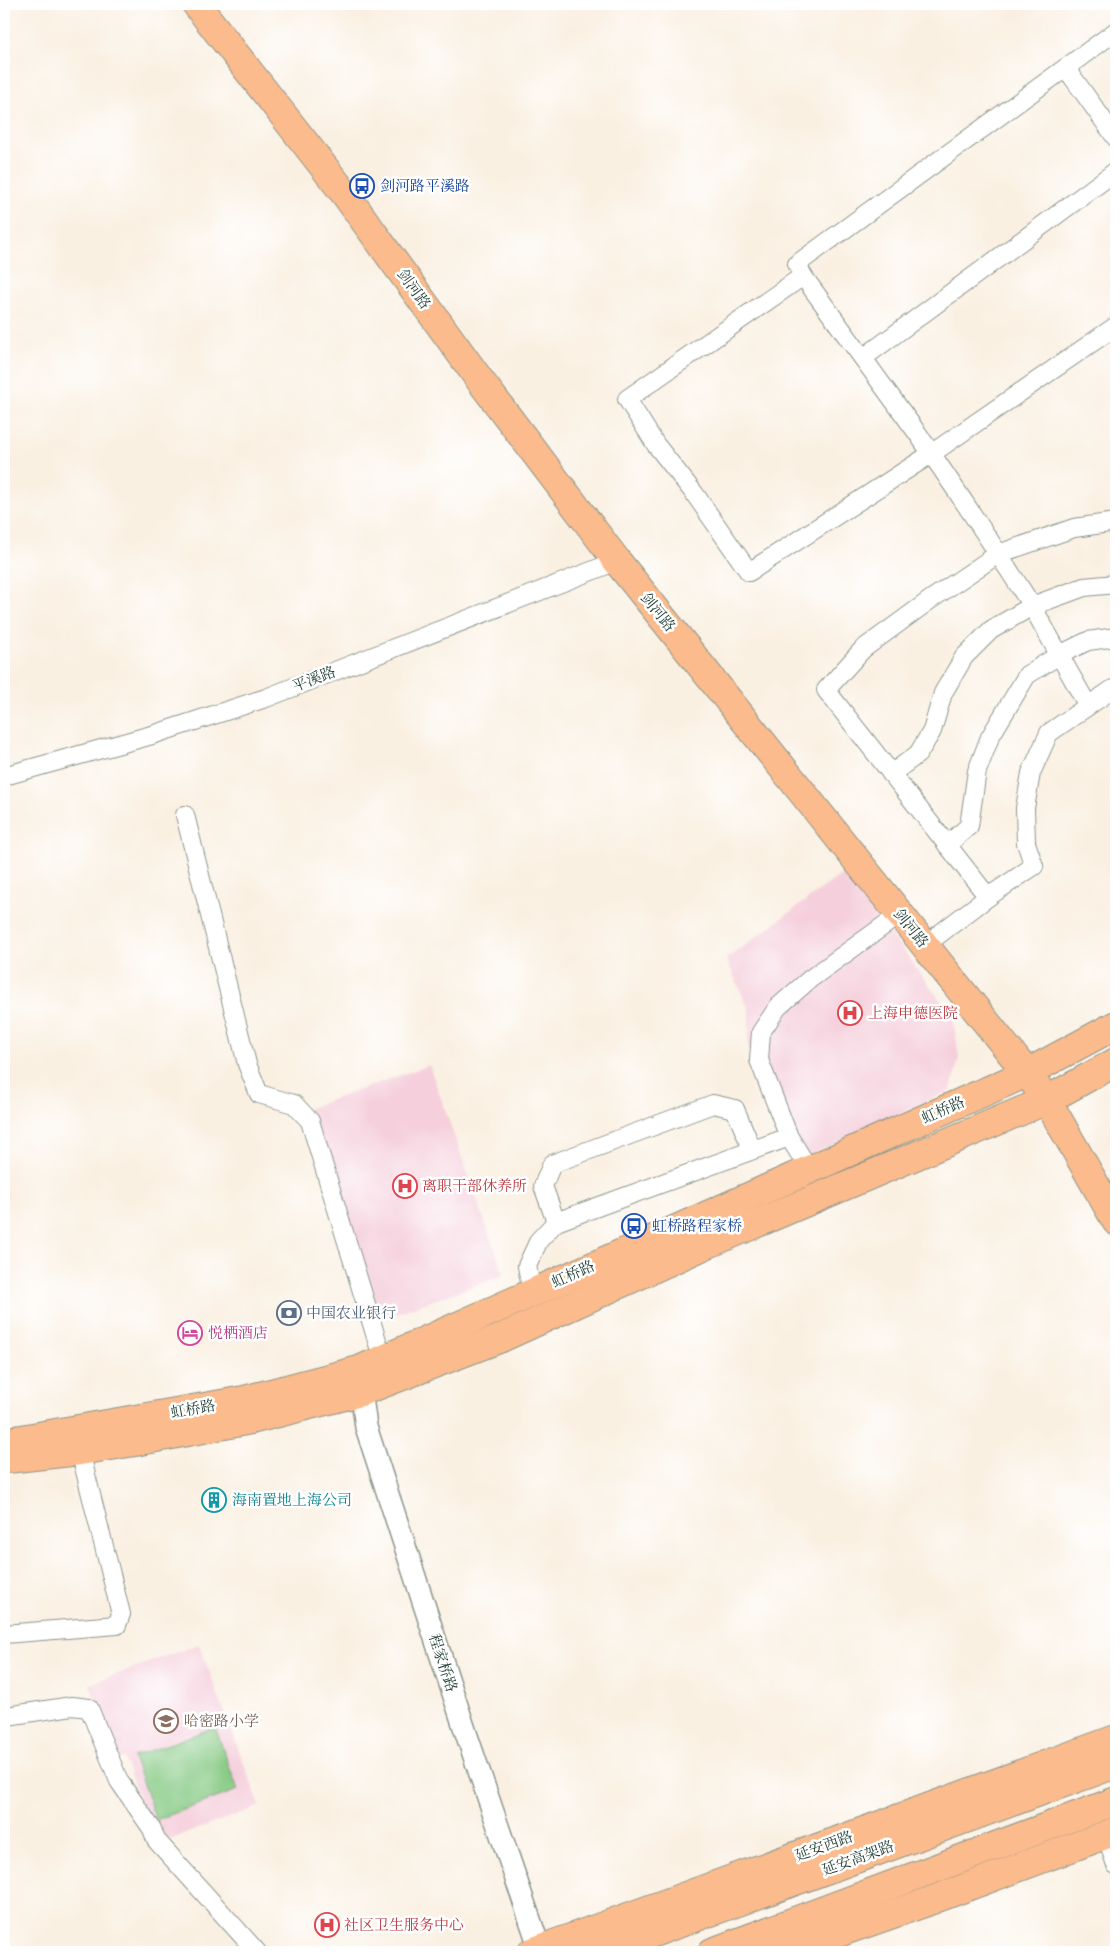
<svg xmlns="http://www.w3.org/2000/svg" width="1120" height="1956" font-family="'IM FELL Great Primer','Noto Serif SC',serif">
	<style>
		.built { fill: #f5cfdb }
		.green { fill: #84c982; stroke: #52835b }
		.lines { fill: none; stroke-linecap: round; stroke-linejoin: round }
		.minor-casing { stroke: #8c968b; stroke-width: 20 }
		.tertiary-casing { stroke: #8c968b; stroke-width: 24 }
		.primary-casing { stroke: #8c968b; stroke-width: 30 }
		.trunk-casing { stroke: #8c968b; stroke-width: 30 }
		.minor { stroke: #fff; stroke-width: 18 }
		.tertiary { stroke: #fff; stroke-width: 21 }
		.primary { stroke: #fbbb8c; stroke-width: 28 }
		.trunk { stroke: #fbbb8c; stroke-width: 28 }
		.labels { text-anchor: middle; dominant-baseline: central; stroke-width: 5; stroke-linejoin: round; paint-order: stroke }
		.transit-label { font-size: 15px; fill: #164399; stroke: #fff; text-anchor: start }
		.street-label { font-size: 15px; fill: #1f3d34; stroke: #fff }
		.health-label { font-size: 15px; fill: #be3a42; stroke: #fff; text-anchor: start }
		.service-label { font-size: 15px; fill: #4e5e75; stroke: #fff; text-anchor: start }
		.hotel-label { font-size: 15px; fill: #b23c85; stroke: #fff; text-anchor: start }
		.culture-label { font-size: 15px; fill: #0d838f; stroke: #fff; text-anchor: start }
		.education-label { font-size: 15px; fill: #785e54; stroke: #fff; text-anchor: start }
	</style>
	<rect width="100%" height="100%" fill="#fff"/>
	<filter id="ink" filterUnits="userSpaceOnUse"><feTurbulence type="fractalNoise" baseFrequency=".02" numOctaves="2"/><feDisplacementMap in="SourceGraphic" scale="10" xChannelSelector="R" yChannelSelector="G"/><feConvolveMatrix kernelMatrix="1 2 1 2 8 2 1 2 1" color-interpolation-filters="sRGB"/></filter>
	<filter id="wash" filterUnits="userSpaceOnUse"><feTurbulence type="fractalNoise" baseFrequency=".0096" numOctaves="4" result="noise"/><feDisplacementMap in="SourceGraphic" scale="20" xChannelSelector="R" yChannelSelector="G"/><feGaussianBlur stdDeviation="1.12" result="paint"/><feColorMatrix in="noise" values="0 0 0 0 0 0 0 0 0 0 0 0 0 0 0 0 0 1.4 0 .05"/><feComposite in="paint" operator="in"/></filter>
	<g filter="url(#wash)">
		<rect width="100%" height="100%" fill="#faf0e2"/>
		<g class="built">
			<path d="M 845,872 L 953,1017 L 959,1058 L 951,1090 L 798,1161 L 786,1144 L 748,1046 L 749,1010 L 726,959 Z"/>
			<path d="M 429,1065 L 504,1275 L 381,1319 L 306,1109 Z"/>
			<path d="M 199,1644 L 260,1806 L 156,1845 L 124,1758 L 118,1758 L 90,1684 Z"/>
		</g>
		<path class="green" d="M 215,1727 L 238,1790 L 156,1820 L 133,1757 Z"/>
	</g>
	<g filter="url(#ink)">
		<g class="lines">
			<defs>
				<g id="minor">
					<path d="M 1066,68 L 1116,138"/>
					<path d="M 803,276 L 797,264 L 1116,31"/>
					<path d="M 1116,326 L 931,454 L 749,572 L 694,493 L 656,445 L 627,399 L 803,276 L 918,434 C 957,491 995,548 1032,606 L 1084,587 L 1116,584"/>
					<path d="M 863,358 L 1116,171"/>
					<path d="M 1088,706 L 1113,689 L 1116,689"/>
					<path d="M 891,774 L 918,754 L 932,731 L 943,693 L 964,657 L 991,630 L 1032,606 L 1088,706 L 1049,733 L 1031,773 L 1025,808 L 1026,843 L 1034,866 L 988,897"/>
					<path d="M 4,776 L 152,735 L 266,698 L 617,561"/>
					<path d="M 185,815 L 247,1064 L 259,1094 L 294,1104 L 310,1121 L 383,1360"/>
					<path d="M 947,845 L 969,826 L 977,771 L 990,737 L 1027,675 L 1059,655 L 1088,641 L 1116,637"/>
					<path d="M 925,945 L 988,897 L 826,690 L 863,649 L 930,600 L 998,554 L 1074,528 L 1116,522"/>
					<path d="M 809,1169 L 789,1137 L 759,1060 L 761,1032 L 778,1007 L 810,979 L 900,914"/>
					<path d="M 556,1222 L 543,1186 L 552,1164 L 713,1104 L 735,1109 L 752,1149"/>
					<path d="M 532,1293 L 527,1266 L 539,1240 L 556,1222 L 789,1137"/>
					<path d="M 4,1634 L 117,1625 L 121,1614 L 80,1451"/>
					<path d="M 4,1713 L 7,1716 L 72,1706 L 89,1708 L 119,1781 L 152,1829 L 156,1840 L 257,1952"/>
					<path d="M 1106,1835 L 1116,1865"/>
				</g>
				<path id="tertiary" d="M 359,1376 L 366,1427 L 466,1733 L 541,1952"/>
				<g id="primary">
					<path d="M 196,4 L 345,194 L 482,383 L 617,561 L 1027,1073 L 1047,1100 L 1116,1221"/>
					<path d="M 4,1442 L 244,1400 L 359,1370 L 1027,1073 L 1116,1025"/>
					<path d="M 7,1459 L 80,1451 L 135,1442 L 251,1420 L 361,1392 L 499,1339 L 701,1247 L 1047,1100 L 1116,1062"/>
					<path d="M 532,1952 L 1116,1739"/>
					<path d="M 784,1952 L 927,1902 L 1116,1831"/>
				</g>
				<g id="trunk">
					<path d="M 601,1952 L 1116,1764"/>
					<path d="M 712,1952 L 1116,1801"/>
				</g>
			</defs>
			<use href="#minor" class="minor-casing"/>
			<use href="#tertiary" class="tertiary-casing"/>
			<use href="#primary" class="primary-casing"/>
			<use href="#trunk" class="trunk-casing"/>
			<use href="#minor" class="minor"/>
			<use href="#tertiary" class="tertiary"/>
			<use href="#primary" class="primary"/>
			<use href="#trunk" class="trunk"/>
		</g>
	</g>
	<defs>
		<symbol id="bus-ring" viewBox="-11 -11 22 22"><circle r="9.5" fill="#fff" stroke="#1a4fb4" stroke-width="1.5"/><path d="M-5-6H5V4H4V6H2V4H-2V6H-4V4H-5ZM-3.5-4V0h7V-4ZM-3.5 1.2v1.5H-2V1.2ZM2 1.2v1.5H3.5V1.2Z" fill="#1a4fb4"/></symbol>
		<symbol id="hospital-ring" viewBox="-11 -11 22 22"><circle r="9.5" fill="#fff" stroke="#e0444e" stroke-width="1.5"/><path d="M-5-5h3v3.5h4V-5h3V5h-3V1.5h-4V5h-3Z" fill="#e0444e"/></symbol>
		<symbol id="bank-ring" viewBox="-11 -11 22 22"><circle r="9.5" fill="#fff" stroke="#5c6f8a" stroke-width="1.5"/><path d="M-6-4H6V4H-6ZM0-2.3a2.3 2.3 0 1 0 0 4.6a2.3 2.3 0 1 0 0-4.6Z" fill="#5c6f8a"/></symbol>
		<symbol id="hotel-ring" viewBox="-11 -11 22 22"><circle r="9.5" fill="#fff" stroke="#d1479c" stroke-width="1.5"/><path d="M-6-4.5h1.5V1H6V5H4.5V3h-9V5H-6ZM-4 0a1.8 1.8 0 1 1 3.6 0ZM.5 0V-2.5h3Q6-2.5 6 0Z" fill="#d1479c"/></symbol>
		<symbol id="building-ring" viewBox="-11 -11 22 22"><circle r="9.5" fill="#fff" stroke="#0f9aa8" stroke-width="1.5"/><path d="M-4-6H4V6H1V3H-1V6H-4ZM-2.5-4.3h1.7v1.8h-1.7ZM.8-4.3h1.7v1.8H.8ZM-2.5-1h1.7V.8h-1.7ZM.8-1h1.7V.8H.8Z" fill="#0f9aa8"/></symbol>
		<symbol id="school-ring" viewBox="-11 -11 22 22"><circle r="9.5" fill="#fff" stroke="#8d6e63" stroke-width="1.5"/><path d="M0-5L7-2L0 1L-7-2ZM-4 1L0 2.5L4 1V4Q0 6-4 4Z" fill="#8d6e63"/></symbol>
	</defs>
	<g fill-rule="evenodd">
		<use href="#bus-ring" x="348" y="172" width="28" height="28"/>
		<use href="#hospital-ring" x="836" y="999" width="28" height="28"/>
		<use href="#hospital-ring" x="391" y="1172" width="28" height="28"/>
		<use href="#bus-ring" x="620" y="1212" width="28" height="28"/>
		<use href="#bank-ring" x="275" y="1299" width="28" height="28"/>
		<use href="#hotel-ring" x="176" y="1319" width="28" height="28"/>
		<use href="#building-ring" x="200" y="1486" width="28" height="28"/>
		<use href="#school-ring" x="152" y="1707" width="28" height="28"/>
		<use href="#hospital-ring" x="313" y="1911" width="28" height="28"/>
	</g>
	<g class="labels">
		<g class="transit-label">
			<text x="380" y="186">剑河路平溪路</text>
			<text x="652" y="1226">虹桥路程家桥</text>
		</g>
		<g class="street-label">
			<text transform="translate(414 289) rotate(54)">剑河路</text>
			<text transform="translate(658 612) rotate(51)">剑河路</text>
			<text transform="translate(314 679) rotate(-21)">平溪路</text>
			<text transform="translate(911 928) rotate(51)">剑河路</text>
			<text transform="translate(943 1110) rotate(-24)">虹桥路</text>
			<text transform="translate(573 1274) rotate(-24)">虹桥路</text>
			<text transform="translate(193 1409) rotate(-10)">虹桥路</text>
			<text transform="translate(443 1663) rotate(72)">程家桥路</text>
			<text transform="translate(824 1846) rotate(-20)">延安西路</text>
			<text transform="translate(858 1858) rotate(-20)">延安高架路</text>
		</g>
		<g class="health-label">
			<text x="868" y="1013">上海申德医院</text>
			<text x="422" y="1186">离职干部休养所</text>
			<text x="344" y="1925">社区卫生服务中心</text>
		</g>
		<g class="service-label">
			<text x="306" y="1313">中国农业银行</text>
		</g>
		<g class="hotel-label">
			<text x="208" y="1333">悦栖酒店</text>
		</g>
		<g class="culture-label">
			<text x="232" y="1500">海南置地上海公司</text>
		</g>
		<g class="education-label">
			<text x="184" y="1721">哈密路小学</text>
		</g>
	</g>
	<rect width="1120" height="1956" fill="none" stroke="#fff" stroke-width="20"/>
</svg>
